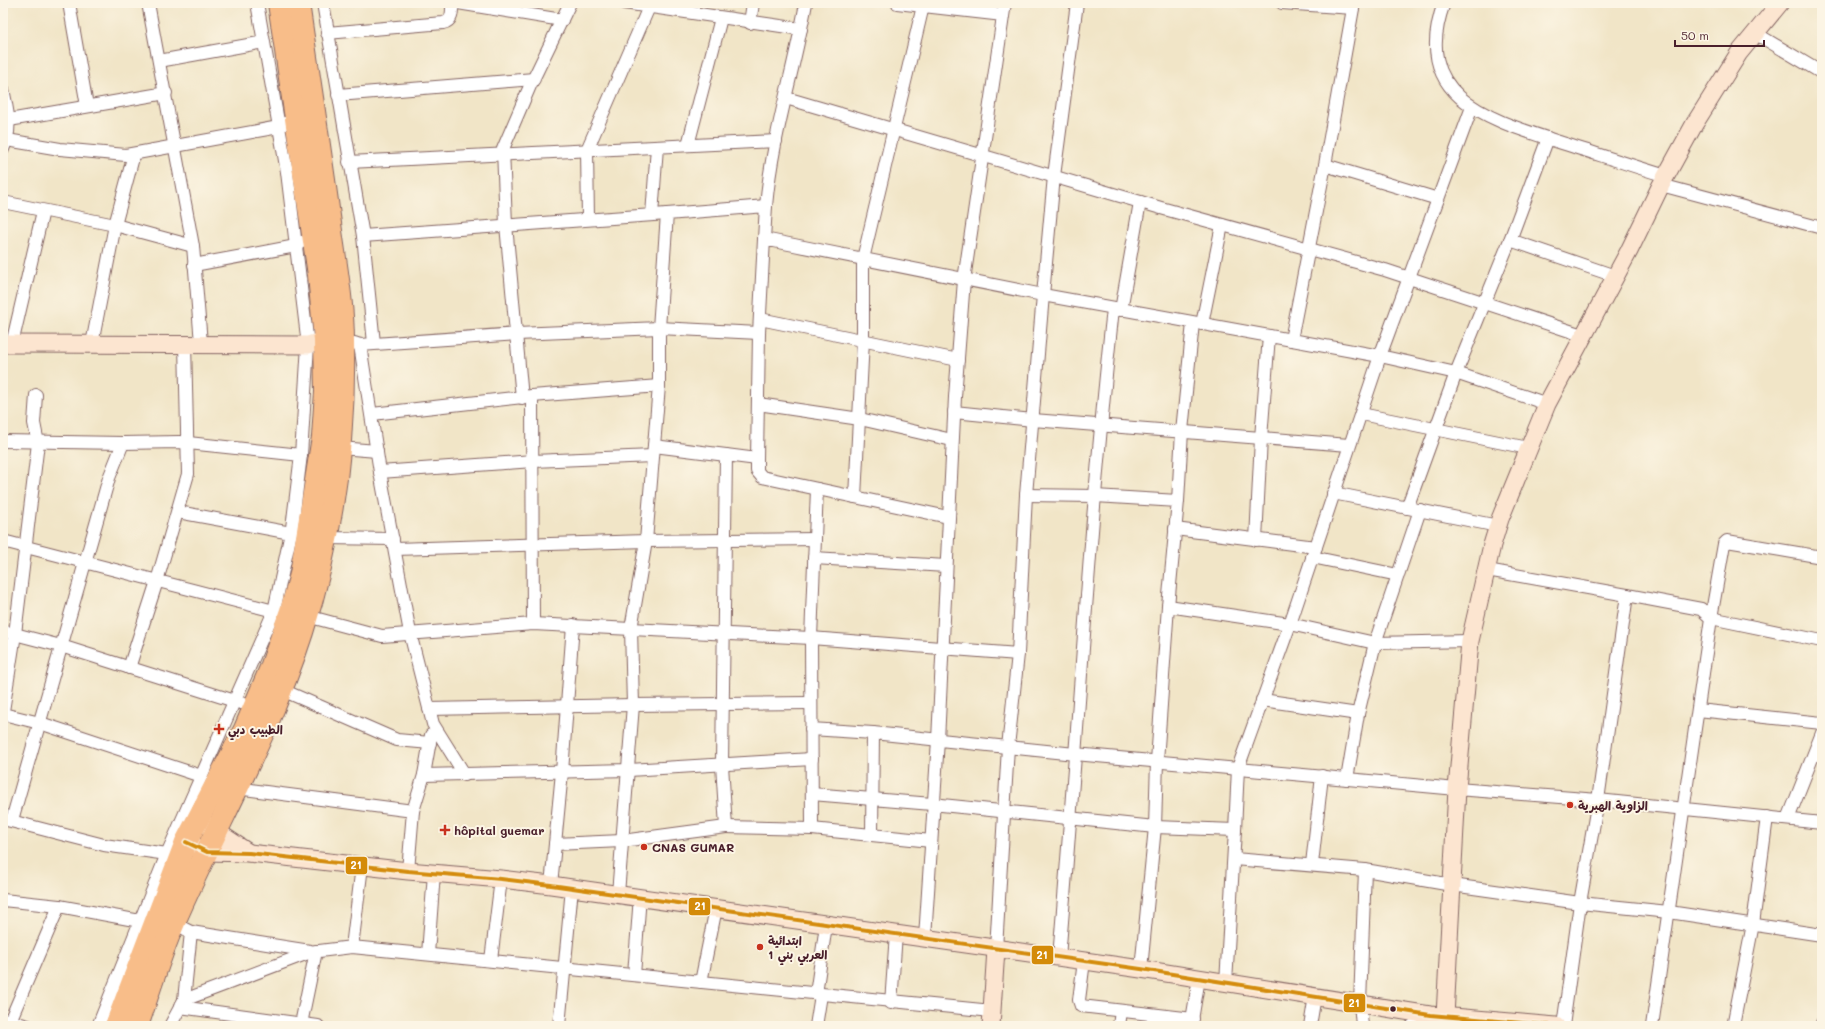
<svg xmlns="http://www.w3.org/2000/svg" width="1825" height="1029" font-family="Mali,'Playpen Sans Arabic',sans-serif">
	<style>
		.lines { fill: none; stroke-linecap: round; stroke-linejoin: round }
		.street-casing { stroke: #846462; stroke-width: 14 }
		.secondary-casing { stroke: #846462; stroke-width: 19 }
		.highway-casing { stroke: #846462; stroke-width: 24 }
		.street { stroke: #fff; stroke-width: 12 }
		.secondary { stroke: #fce5d0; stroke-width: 17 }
		.highway { stroke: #f8bd89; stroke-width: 22 }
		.bus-1-casing { stroke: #fcf5e5; stroke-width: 7 }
		.bus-1 { stroke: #d48b09; stroke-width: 4 }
		.poi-dot { fill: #c8321e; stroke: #fcf5e5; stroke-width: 1.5 }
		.bus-dot { fill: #4a1f2b; stroke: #fcf5e5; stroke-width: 1.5 }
		.labels { text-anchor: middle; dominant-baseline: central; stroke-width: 4; stroke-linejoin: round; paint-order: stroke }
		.poi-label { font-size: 12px; font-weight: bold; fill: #4a1f2b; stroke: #fcf5e5; text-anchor: start }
		.line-badge { stroke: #fcf5e5; stroke-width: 1.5 }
		.badge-label { font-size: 11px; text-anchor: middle; font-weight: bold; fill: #fff }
	</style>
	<rect width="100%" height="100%" fill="#fcf5e5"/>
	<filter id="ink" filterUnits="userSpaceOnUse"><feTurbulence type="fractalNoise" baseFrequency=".025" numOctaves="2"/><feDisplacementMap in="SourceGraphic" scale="8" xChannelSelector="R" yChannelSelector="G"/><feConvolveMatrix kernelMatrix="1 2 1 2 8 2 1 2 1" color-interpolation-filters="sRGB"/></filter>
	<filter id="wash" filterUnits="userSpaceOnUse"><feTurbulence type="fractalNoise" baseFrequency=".012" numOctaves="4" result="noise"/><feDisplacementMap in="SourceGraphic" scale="16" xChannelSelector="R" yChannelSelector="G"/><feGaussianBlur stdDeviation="0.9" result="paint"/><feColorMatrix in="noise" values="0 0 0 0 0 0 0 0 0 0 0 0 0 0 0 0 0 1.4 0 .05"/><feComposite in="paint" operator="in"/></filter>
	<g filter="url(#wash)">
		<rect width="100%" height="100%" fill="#f1e5c7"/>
	</g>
	<g filter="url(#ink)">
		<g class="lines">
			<defs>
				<g id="street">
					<path d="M 69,3 L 87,106"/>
					<path d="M 148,3 L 193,246 L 201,343"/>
					<path d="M 323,3 L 363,236 L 374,343"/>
					<path d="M 458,3 L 562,20"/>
					<path d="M 624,3 L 801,29"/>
					<path d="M 897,3 L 1003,15"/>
					<path d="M 1077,3 L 1054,176 L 1043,295 L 1380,356 L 1456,373 L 1547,404"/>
					<path d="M 1282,3 L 1353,8"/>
					<path d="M 1444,3 C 1410,97 1488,119 1559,142 C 1594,153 1630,165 1666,176"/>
					<path d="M 750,23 L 753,3"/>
					<path d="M 327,33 L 443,23 C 453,21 452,12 452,3"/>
					<path d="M 1755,33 L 1822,73"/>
					<path d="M 159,61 L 264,42"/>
					<path d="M 3,89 C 7,109 13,129 3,149"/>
					<path d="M 338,95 L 534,79"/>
					<path d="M 786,98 L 1161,208 L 1385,270 L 1582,335"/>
					<path d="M 9,120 L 166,93"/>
					<path d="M 7,140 L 60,149 L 126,155 L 279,127 L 285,123"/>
					<path d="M 688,145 L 721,18"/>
					<path d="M 349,162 L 776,141"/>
					<path d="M 1325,165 L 1438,199"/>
					<path d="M 1661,185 L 1822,228"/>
					<path d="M 3,202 L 115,225 L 193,246"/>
					<path d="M 766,206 C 772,137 794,71 806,3"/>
					<path d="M 652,215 L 657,147"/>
					<path d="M 588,219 L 587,150 L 649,7"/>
					<path d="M 363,236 L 667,214"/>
					<path d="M 1510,240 L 1615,276"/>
					<path d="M 194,265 L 296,246 L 301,242"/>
					<path d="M 1121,310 L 1140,202"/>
					<path d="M 760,319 L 958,360"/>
					<path d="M 1202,324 L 1222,225"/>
					<path d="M 1291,340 L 1325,165 L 1354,3"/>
					<path d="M 354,343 L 360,345 L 517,334 L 659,328 L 759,333"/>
					<path d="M 12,344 L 43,211"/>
					<path d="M 92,344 L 115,225 L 134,154"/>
					<path d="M 360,345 L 380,472 L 410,633 L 433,724 L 465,775"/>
					<path d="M 532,396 L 533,624"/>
					<path d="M 522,398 L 506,225 L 503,149 L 530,86 L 570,3"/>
					<path d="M 758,404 L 860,419 L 952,440"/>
					<path d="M 954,412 L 1033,420 L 1349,445"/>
					<path d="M 372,414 L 532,396 L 659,386"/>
					<path d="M 1361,414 L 1528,448"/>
					<path d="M 3,441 L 123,443"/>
					<path d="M 654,446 L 726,455"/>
					<path d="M 340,448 L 377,451"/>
					<path d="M 757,459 L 757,471 L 762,477 L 948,517"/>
					<path d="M 380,472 L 533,461 L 653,456"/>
					<path d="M 1333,493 L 1498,526"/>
					<path d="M 1026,495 L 1095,496 L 1178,501 L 1168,606"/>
					<path d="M 855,497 L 863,340 L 863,259 L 923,6"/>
					<path d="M 1178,501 L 1182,431 L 1193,323"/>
					<path d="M 1407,508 L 1456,373 L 1510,240 L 1548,138"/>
					<path d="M 178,512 L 291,533"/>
					<path d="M 1175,529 L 1316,547"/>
					<path d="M 325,538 L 393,539"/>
					<path d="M 1256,540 L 1261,438 L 1269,336"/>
					<path d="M 3,541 L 274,611 L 281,611"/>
					<path d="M 395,549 L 646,541 L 815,539"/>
					<path d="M 1312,557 L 1398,575"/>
					<path d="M 1822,557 L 1727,541 L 1724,544 L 1711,618 L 1822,641"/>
					<path d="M 814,558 L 946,566"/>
					<path d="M 1487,570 L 1627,595 L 1598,800 L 1580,903 L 1563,1026"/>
					<path d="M 1627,595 L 1701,609 L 1711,618 L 1652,1026"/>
					<path d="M 307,616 L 382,636 L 533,624 L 811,638 L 1018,654"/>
					<path d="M 3,631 L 61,646 L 241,703"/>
					<path d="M 129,668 L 157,581 L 188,474 L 185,343"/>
					<path d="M 280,689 L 397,740 L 430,743"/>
					<path d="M 1262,700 L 1358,714"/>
					<path d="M 429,709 L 633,705 L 810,703"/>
					<path d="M 1698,710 L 1822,723"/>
					<path d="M 3,711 L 15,634 L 38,443 L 34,423 L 36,395"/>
					<path d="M 3,714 L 40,723 L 201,776"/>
					<path d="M 811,729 L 873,733 L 1075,754 L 1457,789 L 1598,800 L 1822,823"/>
					<path d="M 424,775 L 629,770 L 812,759"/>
					<path d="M 1347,779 L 1358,714 L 1375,643 L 1420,510"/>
					<path d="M 236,788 L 413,811"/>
					<path d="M 812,794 L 932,804 L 1155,827 L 1235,830 L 1238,768 L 1290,624 L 1380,356 L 1472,107"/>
					<path d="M 3,819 L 104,845 L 167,854"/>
					<path d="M 1788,819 L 1822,733"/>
					<path d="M 12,820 L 109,478 L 123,443 L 179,442 L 301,455"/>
					<path d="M 726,827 L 812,829 L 931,841"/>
					<path d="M 812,829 L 811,638 L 817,489"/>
					<path d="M 872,835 L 873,733"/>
					<path d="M 555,844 L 622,841 L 726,827 L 722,765 L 726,455 L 757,459 L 759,333 L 764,239 L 1043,295 L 1026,495 L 1018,654 L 1008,747 L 996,949"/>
					<path d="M 1234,859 L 1365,870 L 1452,885 L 1580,903 L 1669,912 L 1822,935"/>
					<path d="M 1312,864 L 1322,776"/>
					<path d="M 408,871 L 413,811 L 424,775 L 431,735"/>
					<path d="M 551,885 L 562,772 L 573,625"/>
					<path d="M 618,894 L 633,705 L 631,629 L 646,541 L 659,386 L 659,328 L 667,214 L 766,206 L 764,239"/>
					<path d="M 3,900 L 59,906 L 140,921 L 146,919"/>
					<path d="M 173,923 L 191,932 L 310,951"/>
					<path d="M 925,938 L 938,740 L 955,397 L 964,280 L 1005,3"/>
					<path d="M 352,947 L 362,866"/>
					<path d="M 428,954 L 434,873"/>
					<path d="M 1059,957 C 1078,741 1089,524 1113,309"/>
					<path d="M 491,960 L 501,879"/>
					<path d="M 1084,961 L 1079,1000 L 1081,1006 L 1193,1019"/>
					<path d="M 1141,969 L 1155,827 L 1157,761 L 1168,606 L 1290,624 L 1375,643 L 1470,641"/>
					<path d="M 634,975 L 640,896"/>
					<path d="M 701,982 L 716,908"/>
					<path d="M 1226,983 L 1235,830"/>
					<path d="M 816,994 L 826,925"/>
					<path d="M 184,1000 L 191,932"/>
					<path d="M 891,1003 L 896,934"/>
					<path d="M 180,1007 L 318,1026"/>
					<path d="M 3,1019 L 28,1026"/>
					<path d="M 10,1021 L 59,906"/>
					<path d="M 301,1024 L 316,951"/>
					<path d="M 98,1026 L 167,854 L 274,611 L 292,528 L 301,455 L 308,345 L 287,172 L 257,3"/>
					<path d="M 170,1026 L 184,1000 L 311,952 L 352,947 L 992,1011"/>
					<path d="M 559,1026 L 572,888"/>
					<path d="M 816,1026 L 821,995"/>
					<path d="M 1119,1026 L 1121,1011"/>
					<path d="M 1191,1026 L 1199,978"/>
					<path d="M 1310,1026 L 1315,996"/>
					<path d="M 1362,1026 L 1360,1003 L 1365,870"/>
					<path d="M 1412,1026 L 1430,1015"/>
					<path d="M 1733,1026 L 1753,924 L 1767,817"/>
					<path d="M 1822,1026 L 1822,1023"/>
				</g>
				<g id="secondary">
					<path d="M 3,344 L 308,345 L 325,340 L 336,340"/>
					<path d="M 207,825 L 249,853"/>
					<path d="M 197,847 L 207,852 L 249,853 L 408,871 L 501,879 L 551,885 L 1141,969 L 1430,1015 L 1556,1026"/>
					<path d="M 1445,1016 L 1457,789 L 1470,641 L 1492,545 L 1500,519 L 1547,404 L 1629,251 L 1661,185 L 1695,123 L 1739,53 L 1780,3"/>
					<path d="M 991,1026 L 996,949"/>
				</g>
				<g id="highway">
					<path d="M 116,1026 L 186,842 L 245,729 L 271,668 L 291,611 L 301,574 L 308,531 L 323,437 L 326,391 L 325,340 L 319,275 L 279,3"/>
					<path d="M 137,1026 C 149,991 160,954 175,920 C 217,824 270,732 302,632 C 332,539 345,439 343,342 C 343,305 336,267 331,231 C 321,155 309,79 298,3"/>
				</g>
			</defs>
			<use href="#street" class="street-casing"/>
			<use href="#secondary" class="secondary-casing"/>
			<use href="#highway" class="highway-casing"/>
			<use href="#street" class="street"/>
			<use href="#secondary" class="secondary"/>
			<use href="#highway" class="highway"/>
			<defs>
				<path id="bus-1" d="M 186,842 L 207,852 L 249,853 L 408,871 L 501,879 L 551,885 L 1141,969 L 1430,1015 L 1556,1026"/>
			</defs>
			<use href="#bus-1" class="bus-1-casing"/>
			<use href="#bus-1" class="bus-1"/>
		</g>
	</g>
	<g class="poi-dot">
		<path d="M217 723h4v4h4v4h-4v4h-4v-4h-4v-4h4z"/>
		<circle cx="1570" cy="805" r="4"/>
		<path d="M443 824h4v4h4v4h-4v4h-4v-4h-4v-4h4z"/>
		<circle cx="644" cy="847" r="4"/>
		<circle cx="760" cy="947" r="4"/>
	</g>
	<circle class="bus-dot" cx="1393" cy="1009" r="3.5"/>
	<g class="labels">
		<g class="poi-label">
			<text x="228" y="729">الطبيب دبي</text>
			<text x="1578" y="805">الزاوية الهبرية</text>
			<text x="454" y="830">hôpital guemar</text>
			<text x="652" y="847">CNAS GUMAR</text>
			<text x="768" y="940">ابتدائية<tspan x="768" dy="14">العربي بني 1</tspan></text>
		</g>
	</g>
	<g class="line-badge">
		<rect x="345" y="856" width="23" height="19" rx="4" fill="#d48b09"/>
		<rect x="688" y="897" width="23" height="19" rx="4" fill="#d48b09"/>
		<rect x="1031" y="945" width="23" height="20" rx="4" fill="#d48b09"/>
		<rect x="1343" y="993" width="23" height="20" rx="4" fill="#d48b09"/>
	</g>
	<g class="badge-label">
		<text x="356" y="869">21</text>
		<text x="700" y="910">21</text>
		<text x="1042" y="959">21</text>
		<text x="1354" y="1007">21</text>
	</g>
	<rect width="1825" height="1029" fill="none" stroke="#fcf5e5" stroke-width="16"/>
	<path d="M1675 40v6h89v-6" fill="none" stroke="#4a1f2b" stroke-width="2"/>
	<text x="1681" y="40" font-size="12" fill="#4a1f2b" stroke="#fcf5e5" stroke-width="3" paint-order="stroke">50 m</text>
</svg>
